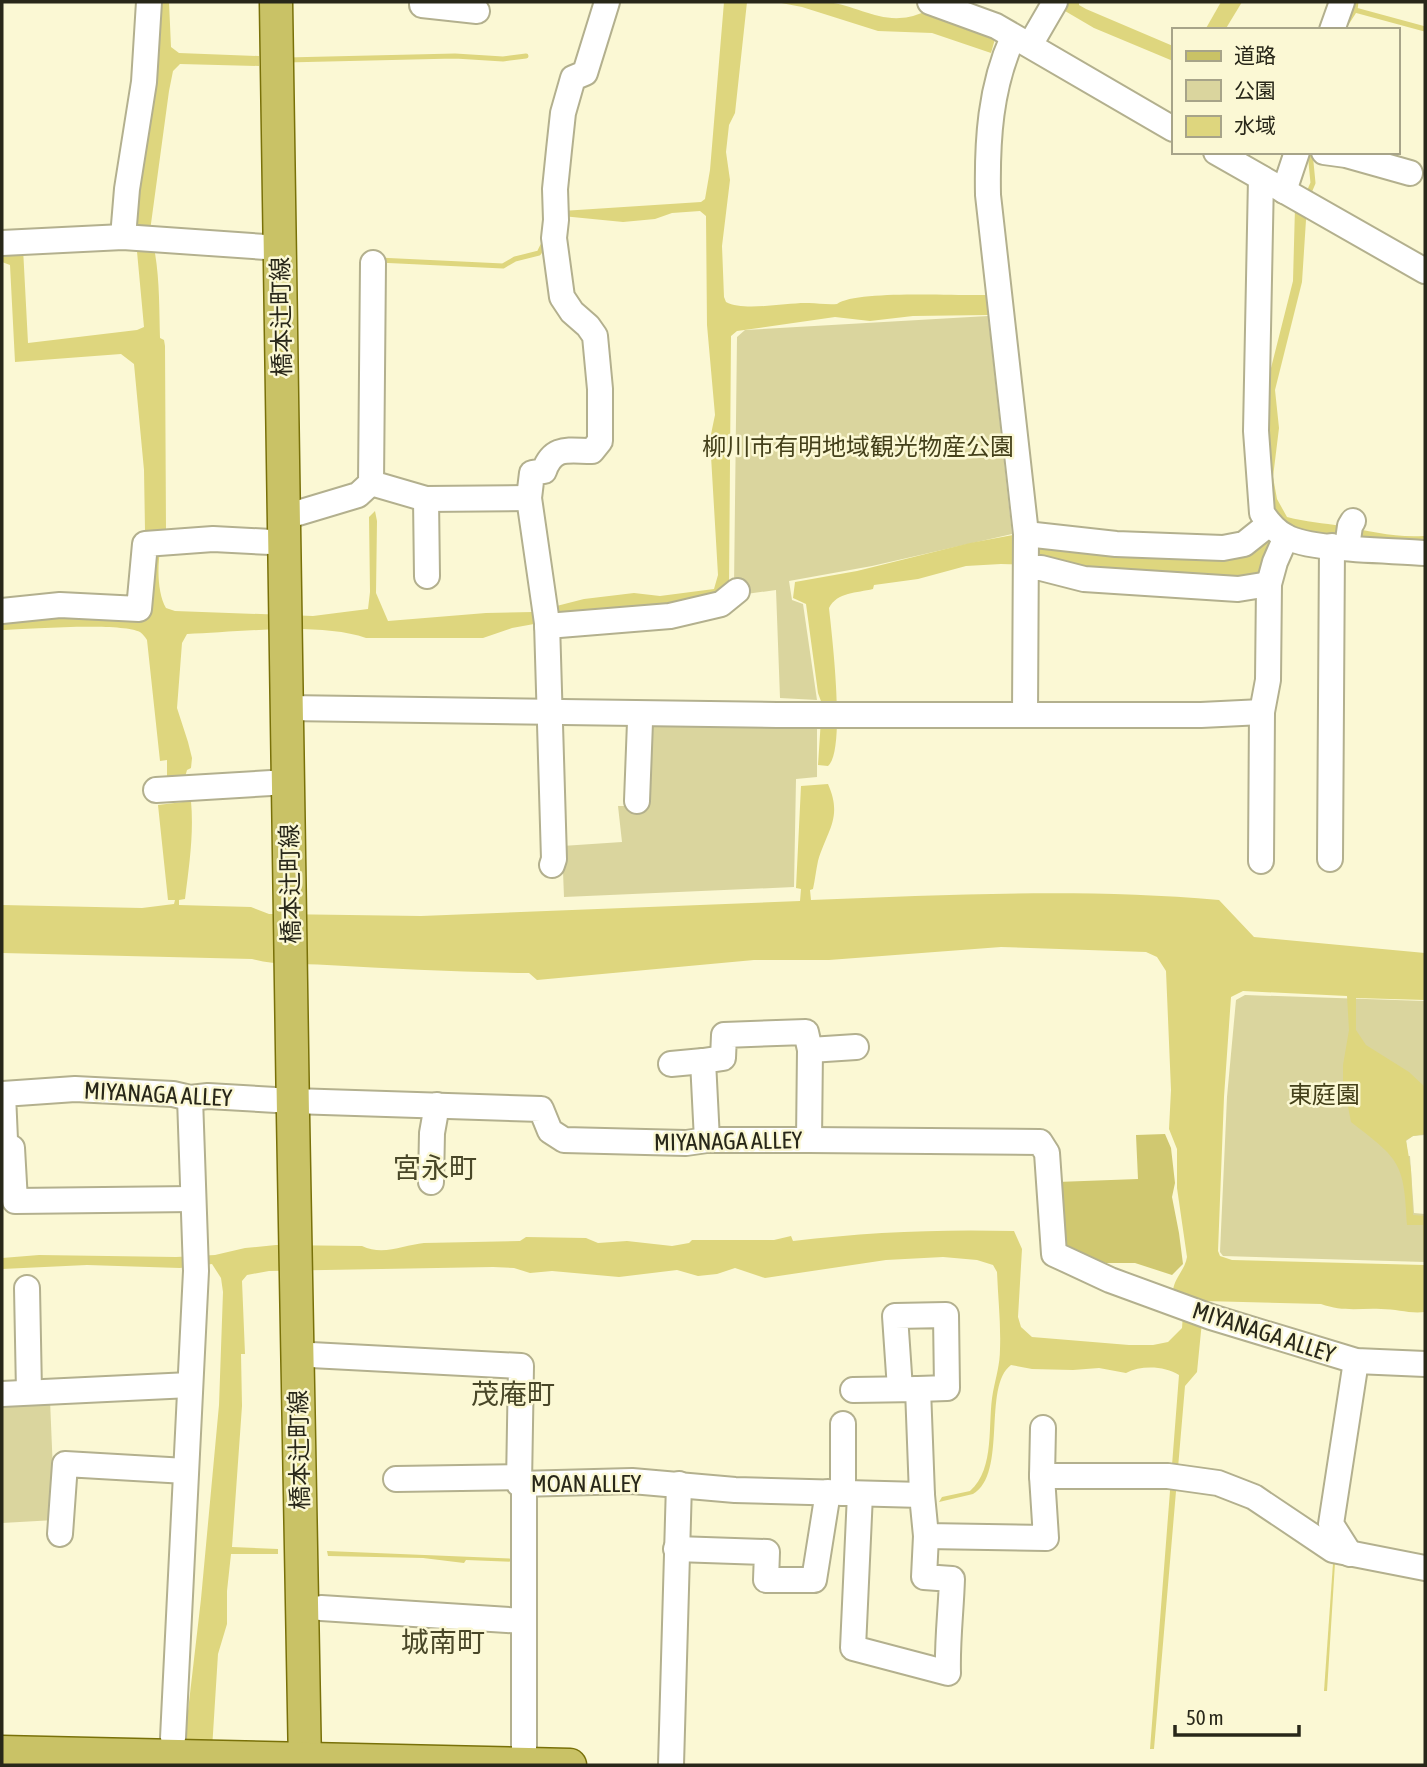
<svg xmlns="http://www.w3.org/2000/svg" width="1427" height="1767" font-family="'Asap Condensed','Noto Sans JP',sans-serif">
	<style>
		.green { fill: #dad59e }
		.forest { fill: #d0c870 }
		.water { fill: #ded67e; fill-rule: evenodd }
		.lines { fill: none; stroke-linecap: round; stroke-linejoin: round }
		.stream { stroke: #ded67e; stroke-width: 5 }
		.minor-casing { stroke: #b3b08e; stroke-width: 28 }
		.major-casing { stroke: #797109; stroke-width: 35 }
		.minor { stroke: #fff; stroke-width: 24 }
		.major { stroke: #c9c266; stroke-width: 32 }
		.labels { text-anchor: middle; dominant-baseline: central; stroke-width: 5; stroke-linejoin: round; paint-order: stroke }
		.street-label { font-size: 24px; fill: #282719; stroke: #fbf8d4 }
		.park-label { font-size: 24px; fill: #44401a; stroke: #fbf8d4 }
		.quarter-label { font-size: 28px; fill: #494728; stroke: #fbf8d4 }
	</style>
	<rect width="100%" height="100%" fill="#fbf8d4"/>
	<g class="green">
		<path d="M 988,316 L 1012,534 L 872,566 L 789,581 L 792,600 L 803,604 L 817,700 L 780,698 L 776,590 L 739,595 L 734,586 L 737,337 L 745,330 Z"/>
		<path d="M 643,726 L 817,727 L 817,777 L 796,779 L 794,887 L 564,897 L 562,846 L 622,842 L 618,806 L 640,806 Z"/>
		<path d="M 1245,995 L 1425,1001 L 1425,1135 L 1413,1136 L 1406,1141 L 1408,1156 L 1410,1156 L 1414,1213 L 1425,1214 L 1425,1262 L 1223,1256 L 1220,1252 L 1227,1097 L 1236,1000 Z"/>
		<path d="M 50,1400 L 55,1520 L 2,1523 L 2,1402 Z"/>
	</g>
	<path class="forest" d="M 1165,1134 L 1171,1148 L 1175,1183 L 1172,1197 L 1179,1233 L 1183,1264 L 1172,1275 L 1135,1263 L 1106,1263 L 1073,1253 L 1062,1243 L 1057,1182 L 1138,1179 L 1136,1135 Z"/>
	<g class="water">
		<path d="M 154,2 L 169,2 L 171,47 L 179,53 L 259,56 L 259,66 L 180,64 L 173,71 L 169,91 L 150,231 C 160,265 159,303 160,338 L 164,340 L 165,346 L 166,530 C 157,549 155,589 166,608 L 175,611 L 313,616 L 368,609 L 370,592 L 369,517 L 375,511 L 377,521 L 376,593 L 388,621 L 486,613 L 533,612 L 584,599 L 634,593 L 660,596 L 714,589 L 718,575 L 710,439 L 715,415 L 707,325 L 706,216 L 700,211 L 672,213 L 655,219 L 623,222 L 562,216 L 562,211 L 701,202 L 705,199 L 710,170 L 724,2 L 747,2 L 735,113 L 729,125 L 726,152 L 730,180 L 722,246 L 724,297 L 726,302 C 745,312 786,302 809,303 C 818,303 827,305 837,304 C 856,290 956,296 986,295 L 988,315 L 913,316 L 870,321 L 835,317 L 737,331 L 731,336 L 729,590 L 714,602 L 556,620 L 512,628 L 483,638 L 366,638 C 320,622 237,632 187,634 L 182,643 L 177,708 L 188,742 L 192,758 L 191,768 L 187,770 L 185,777 L 167,777 L 167,760 L 160,761 L 147,640 C 145,637 143,634 140,632 C 121,622 27,629 2,630 L 2,618 L 75,615 L 127,617 L 151,539 L 145,530 L 144,470 L 134,364 L 121,354 L 15,362 L 10,265 L 2,262 L 2,249 L 23,248 L 28,343 L 137,330 L 144,327 L 135,230 Z"/>
		<path d="M 776,2 C 793,2 810,0 827,2 C 862,6 886,29 924,12 L 995,39 L 991,53 L 932,33 L 878,31 L 802,7 Z"/>
		<path d="M 1062,2 L 1079,2 L 1079,5 L 1086,9 L 1173,46 L 1173,61 L 1094,28 L 1065,11 L 1062,12 Z"/>
		<path d="M 1221,2 L 1242,2 L 1225,30 L 1205,30 Z"/>
		<path d="M 1295,207 L 1307,213 L 1306,220 L 1302,282 L 1275,390 L 1279,428 L 1273,477 L 1277,499 L 1287,517 C 1306,522 1323,523 1342,526 C 1370,531 1395,538 1424,536 L 1425,529 L 1425,548 L 1289,532 L 1268,501 L 1268,380 L 1293,281 Z"/>
		<path d="M 1277,534 L 1257,582 L 1046,565 L 1001,564 L 966,566 L 918,579 L 874,585 L 873,589 C 857,593 837,592 829,608 C 832,636 846,751 828,766 L 818,765 L 822,704 L 818,693 L 806,604 L 793,598 L 795,582 L 857,571 L 970,543 L 1013,535 L 1063,543 Z"/>
		<path d="M 828,784 C 843,818 827,830 818,861 C 816,870 815,880 813,889 L 810,890 L 811,900 C 949,895 1081,888 1219,900 L 1254,937 L 1425,953 L 1425,1000 L 1356,998 L 1356,1030 L 1366,1045 L 1409,1072 L 1425,1087 L 1425,1134 L 1413,1136 L 1406,1140 L 1411,1170 L 1413,1215 L 1425,1216 L 1425,1312 C 1410,1314 1397,1309 1381,1309 C 1359,1308 1343,1312 1321,1304 L 1204,1301 L 1197,1372 L 1185,1386 L 1154,1749 L 1150,1749 L 1179,1375 C 1165,1366 1141,1365 1126,1373 L 1099,1368 L 1073,1370 L 1032,1369 L 1011,1365 C 982,1386 1008,1474 973,1494 L 939,1502 L 942,1497 L 970,1491 C 996,1468 987,1423 993,1392 C 996,1377 1000,1364 1000,1349 C 1001,1324 998,1298 997,1272 L 993,1265 L 977,1260 L 943,1257 L 886,1260 L 765,1278 L 735,1268 L 717,1274 L 698,1276 L 677,1270 L 619,1277 L 552,1271 L 530,1273 L 514,1268 L 493,1267 L 269,1271 L 247,1275 L 242,1281 L 245,1354 L 241,1354 L 242,1406 L 232,1547 L 278,1549 L 278,1554 L 231,1554 L 227,1591 L 227,1624 L 218,1654 L 211,1765 L 185,1765 L 186,1728 L 201,1599 L 219,1405 L 223,1292 L 221,1278 L 212,1264 L 180,1268 L 87,1265 L 2,1269 L 2,1258 L 39,1255 L 176,1257 L 215,1255 L 245,1248 L 276,1245 L 362,1246 C 383,1256 404,1245 424,1243 L 520,1241 L 526,1237 L 586,1238 L 598,1243 L 627,1241 L 672,1246 L 689,1243 L 692,1240 L 774,1240 L 791,1236 L 793,1241 C 867,1232 940,1229 1014,1231 L 1022,1249 L 1018,1317 L 1021,1327 L 1032,1337 L 1129,1345 L 1153,1345 L 1168,1342 L 1182,1328 L 1184,1301 L 1173,1291 C 1174,1278 1185,1270 1187,1257 L 1177,1188 L 1177,1149 L 1169,1129 L 1171,1090 L 1166,971 L 1157,957 L 1146,952 L 1001,947 L 829,960 L 754,960 L 537,980 L 529,973 C 461,972 394,969 327,965 C 301,963 277,966 252,959 L 2,953 L 2,905 L 142,908 L 174,904 L 175,900 L 168,900 L 158,805 L 191,801 C 194,834 189,867 185,899 L 179,900 L 179,905 L 251,907 L 269,914 L 277,914 L 421,916 L 800,901 L 801,889 L 796,888 L 801,786 ZM 1243,991 L 1347,996 L 1349,1030 L 1343,1065 L 1343,1081 L 1351,1122 C 1400,1160 1404,1162 1407,1225 L 1423,1225 L 1424,1265 L 1232,1260 L 1220,1256 L 1218,1251 L 1224,1097 L 1231,997 Z"/>
		<path d="M 327,1551 L 520,1559 L 520,1562 L 466,1560 L 464,1563 L 423,1558 L 328,1556 Z"/>
		<path d="M 1333,1563 L 1335,1563 L 1327,1691 L 1324,1691 Z"/>
	</g>
	<g class="lines">
		<g class="stream">
			<path d="M 1355,10 L 1425,29"/>
			<path d="M 1346,24 L 1355,10 L 1356,2"/>
			<path d="M 286,60 L 455,56 L 503,59 L 526,56"/>
			<path d="M 1307,197 L 1313,183 L 1310,152"/>
			<path d="M 378,260 L 503,266 L 515,259 L 539,253 L 544,243"/>
		</g>
		<defs>
			<g id="minor">
				<path d="M 422,2 L 422,5 L 477,11"/>
				<path d="M 930,2 L 996,26 L 1173,129"/>
				<path d="M 1332,30 L 1342,2"/>
				<path d="M 1013,37 C 990,87 987,141 988,195 L 1026,534 L 1025,714"/>
				<path d="M 1030,45 L 1055,2"/>
				<path d="M 1216,152 L 1425,271"/>
				<path d="M 1324,152 L 1346,155 L 1410,173"/>
				<path d="M 1261,178 L 1256,431 L 1262,513 C 1268,522 1275,531 1285,536 C 1309,551 1393,550 1425,553"/>
				<path d="M 1284,191 L 1297,152"/>
				<path d="M 123,237 L 127,189 L 144,82 L 149,2"/>
				<path d="M 2,243 L 123,237 L 280,248"/>
				<path d="M 371,483 L 426,499 L 529,498"/>
				<path d="M 426,499 L 427,576"/>
				<path d="M 298,513 L 358,495 L 371,483 L 373,263"/>
				<path d="M 1026,534 L 1116,544 L 1223,548 L 1244,544 L 1269,524"/>
				<path d="M 1347,547 L 1350,526 L 1353,521"/>
				<path d="M 1027,568 L 1041,568 L 1084,579 L 1238,589 L 1269,584"/>
				<path d="M 2,611 L 60,605 L 139,609 L 145,544 L 213,539 L 271,542"/>
				<path d="M 547,626 L 670,616 L 721,604 L 737,591"/>
				<path d="M 287,708 L 777,715 L 1201,715 L 1262,712"/>
				<path d="M 156,790 L 288,782"/>
				<path d="M 637,801 L 640,722"/>
				<path d="M 1330,859 L 1332,546"/>
				<path d="M 1261,861 L 1262,712 L 1268,680 L 1269,584 L 1275,562 L 1286,537"/>
				<path d="M 552,865 L 554,859 L 547,623 L 529,498 L 532,473 L 544,471 C 553,445 569,451 592,451 L 600,441 L 600,389 L 595,336 L 588,326 L 572,312 L 562,297 L 554,238 L 556,220 L 555,189 L 559,150 L 563,113 L 573,78 L 585,73 L 607,2"/>
				<path d="M 810,1050 L 856,1047"/>
				<path d="M 671,1064 L 703,1061"/>
				<path d="M 707,1140 L 703,1061 L 723,1058 L 724,1035 L 806,1032 L 810,1050 L 809,1140"/>
				<path d="M 9,1148 L 12,1148 L 15,1201 L 193,1199"/>
				<path d="M 2,1164 L 6,1163 L 3,1094 L 75,1089 L 173,1094 L 190,1098 L 208,1096 L 293,1101 L 541,1109 L 550,1131 L 564,1140 L 686,1143 L 707,1140 L 809,1140 L 1040,1142 L 1047,1153 L 1054,1254 L 1110,1280 L 1211,1317 L 1356,1361 L 1425,1364"/>
				<path d="M 431,1182 L 432,1133 L 437,1105"/>
				<path d="M 27,1288 L 29,1392"/>
				<path d="M 311,1355 L 521,1366 L 519,1484 L 632,1481 L 735,1490 L 922,1495 L 926,1536 L 1046,1538 L 1042,1476 L 1043,1428"/>
				<path d="M 900,1389 L 895,1316 L 946,1315 L 947,1388 L 918,1389"/>
				<path d="M 853,1390 L 918,1389 L 922,1495"/>
				<path d="M 2,1394 L 190,1385"/>
				<path d="M 1042,1476 L 1168,1476 L 1218,1483 L 1254,1497 L 1333,1550 L 1425,1568"/>
				<path d="M 396,1479 L 519,1477"/>
				<path d="M 843,1493 L 843,1424"/>
				<path d="M 860,1494 L 853,1648 L 948,1673 C 947,1641 951,1611 952,1579 L 924,1577 L 926,1536"/>
				<path d="M 60,1534 L 65,1464 L 186,1471"/>
				<path d="M 676,1549 L 767,1552 L 766,1580 L 814,1580 L 828,1492"/>
				<path d="M 1350,1554 L 1331,1524 L 1356,1361"/>
				<path d="M 321,1608 L 524,1621"/>
				<path d="M 173,1738 L 196,1271 L 190,1098"/>
				<path d="M 524,1765 L 524,1484"/>
				<path d="M 671,1765 L 679,1484"/>
			</g>
			<g id="major">
				<path d="M 276,2 L 293,1115 L 305,1765"/>
				<path d="M 2,1752 L 570,1765"/>
			</g>
		</defs>
		<use href="#minor" class="minor-casing"/>
		<use href="#major" class="major-casing"/>
		<use href="#minor" class="minor"/>
		<use href="#major" class="major"/>
	</g>
	<g class="labels">
		<g class="street-label">
			<text transform="translate(281 317) rotate(-91)">橋本辻町線</text>
			<text transform="translate(290 884) rotate(-91)">橋本辻町線</text>
			<text transform="translate(158 1094) rotate(3)">MIYANAGA ALLEY</text>
			<text transform="translate(728 1141) rotate(-1)">MIYANAGA ALLEY</text>
			<text transform="translate(1264 1332) rotate(18)">MIYANAGA ALLEY</text>
			<text transform="translate(299 1450) rotate(-91)">橋本辻町線</text>
			<text x="586" y="1483">MOAN ALLEY</text>
		</g>
		<g class="park-label">
			<text x="858" y="446">柳川市有明地域観光物産公園</text>
			<text x="1324" y="1094">東庭園</text>
		</g>
		<g class="quarter-label">
			<text x="435" y="1168">宮永町</text>
			<text x="513" y="1394">茂庵町</text>
			<text x="443" y="1642">城南町</text>
		</g>
	</g>
	<rect width="1427" height="1767" fill="none" stroke="#282719" stroke-width="7"/>
	<rect x="1172" y="28" width="228" height="126" fill="#fbf8d4" stroke="#a7a489" stroke-width="2"/>
	<rect x="1186" y="51" width="35" height="10" fill="#c9c266" stroke="#a7a489" stroke-width="2"/>
	<text x="1234" y="63" font-size="21" fill="#282719">道路</text>
	<rect x="1186" y="80" width="35" height="21" fill="#dad59e" stroke="#a7a489" stroke-width="2"/>
	<text x="1234" y="98" font-size="21" fill="#282719">公園</text>
	<rect x="1186" y="116" width="35" height="21" fill="#ded67e" stroke="#a7a489" stroke-width="2"/>
	<text x="1234" y="133" font-size="21" fill="#282719">水域</text>
	<path d="M1175 1725v10h124v-10" fill="none" stroke="#282719" stroke-width="3.5"/>
	<text x="1186" y="1725" font-size="21" fill="#282719" stroke="#fbf8d4" stroke-width="5" paint-order="stroke">50 m</text>
</svg>
